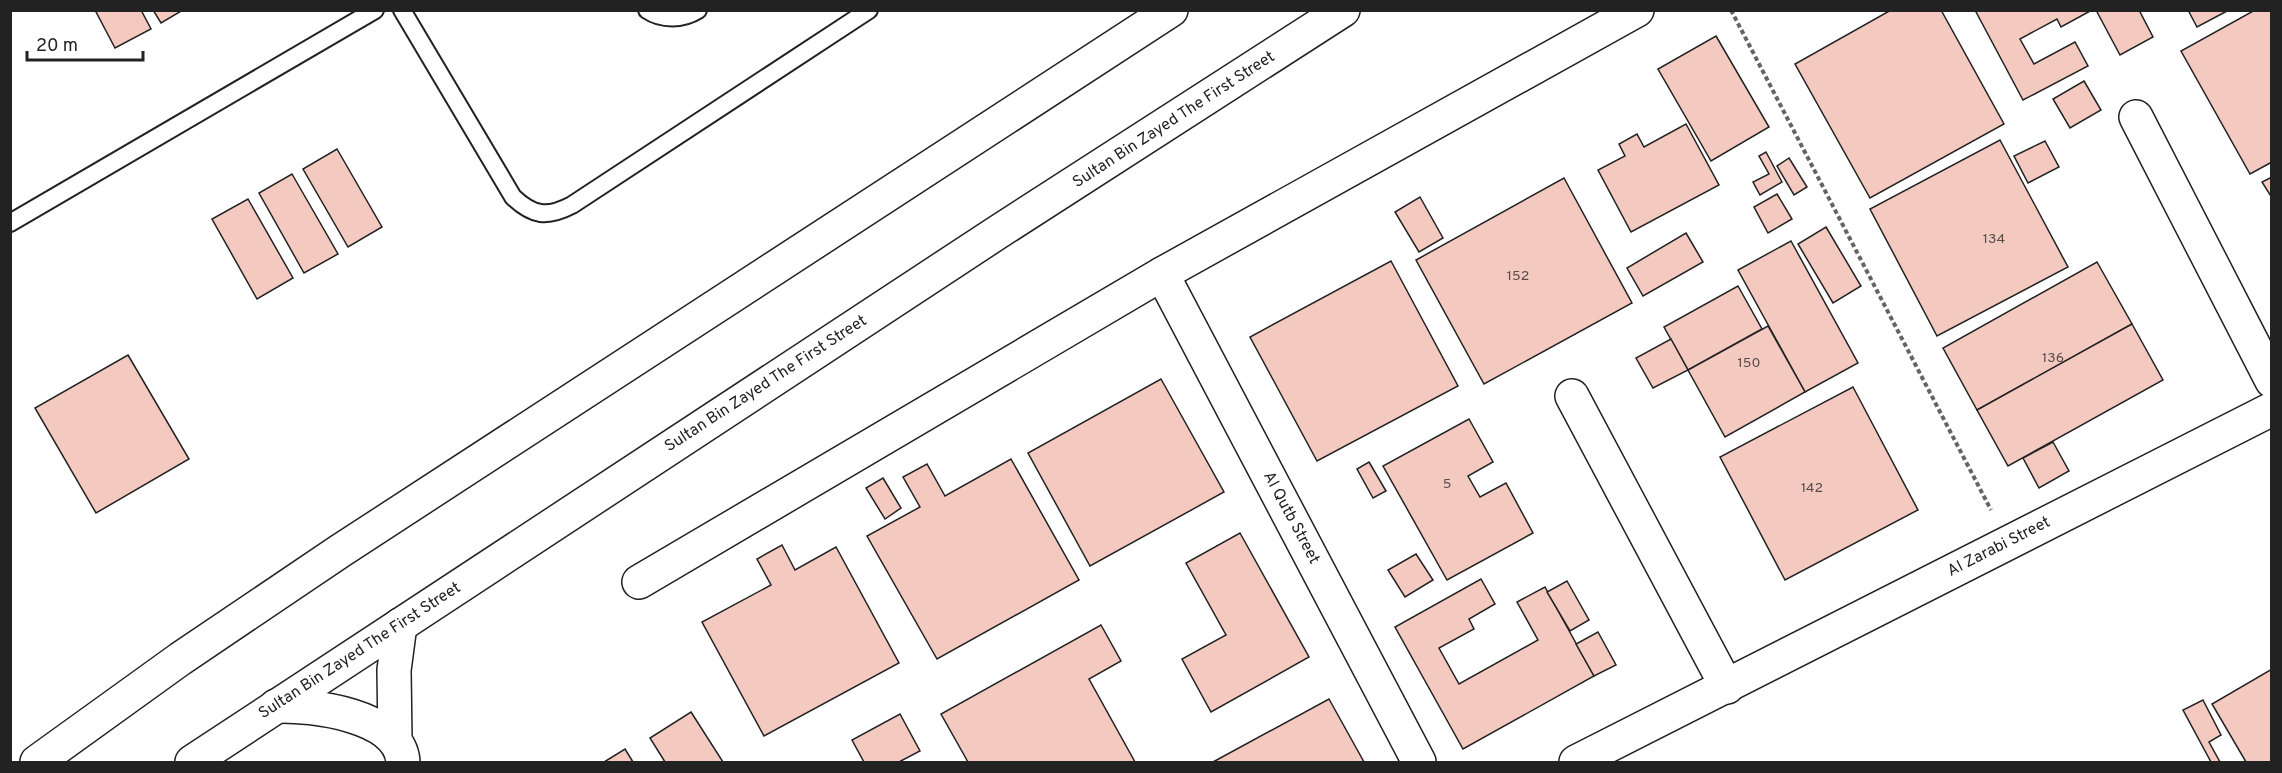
<svg xmlns="http://www.w3.org/2000/svg" width="2282" height="773" font-family="Overpass,sans-serif">
	<style>
		.building { fill: #f3c9c0; stroke: #222; stroke-width: 1.5 }
		.lines { fill: none; stroke-linecap: round; stroke-linejoin: round }
		.lane-casing { stroke: #222; stroke-width: 20 }
		.street-casing { stroke: #222; stroke-width: 36 }
		.secondary-casing { stroke: #222; stroke-width: 36 }
		.path { stroke: #646464; stroke-width: 4; stroke-dasharray: 4.5 3; stroke-linecap: butt }
		.lane { stroke: #fff; stroke-width: 16 }
		.street { stroke: #fff; stroke-width: 33 }
		.secondary { stroke: #fff; stroke-width: 33 }
		.labels { text-anchor: middle; dominant-baseline: central; stroke-width: 4.5; stroke-linejoin: round; paint-order: stroke }
		.number-label { font-size: 14px; fill: #564c4a }
		.street-label { font-size: 16px; fill: #222; stroke: #fff }
	</style>
	<rect width="100%" height="100%" fill="#fff"/>
	<g class="building">
		<path d="M 95,10 L 141,10 L 151,29 L 115,48 Z"/>
		<path d="M 153,10 L 183,10 L 161,23 Z"/>
		<path d="M 1891,10 L 1941,10 L 2004,124 L 1870,198 L 1795,64 Z"/>
		<path d="M 1975,10 L 2092,10 L 2061,27 L 2057,19 L 2020,39 L 2034,64 L 2075,42 L 2088,66 L 2023,100 Z"/>
		<path d="M 2096,10 L 2139,10 L 2153,37 L 2120,55 Z"/>
		<path d="M 2188,10 L 2229,10 L 2197,27 Z"/>
		<path d="M 2255,10 L 2272,10 L 2272,162 L 2250,174 L 2181,51 Z"/>
		<path d="M 1716,36 L 1769,127 L 1711,161 L 1658,69 Z"/>
		<path d="M 2084,81 L 2101,110 L 2070,128 L 2053,99 Z"/>
		<path d="M 1686,124 L 1719,185 L 1631,232 L 1598,170 L 1625,156 L 1619,144 L 1637,134 L 1644,147 Z"/>
		<path d="M 2000,140 L 2068,267 L 1937,336 L 1870,209 Z"/>
		<path d="M 2045,141 L 2059,167 L 2028,183 L 2014,156 Z"/>
		<path d="M 337,149 L 382,227 L 348,247 L 303,169 Z"/>
		<path d="M 1766,152 L 1782,182 L 1760,195 L 1753,182 L 1769,174 L 1759,156 Z"/>
		<path d="M 1789,158 L 1807,187 L 1794,195 L 1777,166 Z"/>
		<path d="M 292,174 L 338,254 L 304,273 L 259,193 Z"/>
		<path d="M 2272,177 L 2272,198 L 2262,182 Z"/>
		<path d="M 1564,178 L 1632,303 L 1484,384 L 1416,260 Z"/>
		<path d="M 1777,194 L 1792,219 L 1768,233 L 1754,207 Z"/>
		<path d="M 1420,197 L 1443,238 L 1419,252 L 1395,212 Z"/>
		<path d="M 248,199 L 293,278 L 257,299 L 212,219 Z"/>
		<path d="M 1826,227 L 1861,286 L 1833,303 L 1798,244 Z"/>
		<path d="M 1686,233 L 1703,262 L 1643,296 L 1627,268 Z"/>
		<path d="M 1791,241 L 1858,363 L 1805,392 L 1738,270 Z"/>
		<path d="M 1391,261 L 1458,386 L 1317,461 L 1250,337 Z"/>
		<path d="M 2097,262 L 2132,324 L 1977,410 L 1943,348 Z"/>
		<path d="M 1738,286 L 1762,329 L 1688,370 L 1664,327 Z"/>
		<path d="M 2132,324 L 2163,380 L 2008,466 L 1977,410 Z"/>
		<path d="M 1768,326 L 1805,392 L 1725,437 L 1688,370 Z"/>
		<path d="M 1671,339 L 1688,370 L 1653,388 L 1636,358 Z"/>
		<path d="M 128,355 L 189,459 L 96,513 L 35,408 Z"/>
		<path d="M 1161,379 L 1224,492 L 1090,566 L 1028,453 Z"/>
		<path d="M 1853,387 L 1918,510 L 1785,580 L 1720,457 Z"/>
		<path d="M 1469,419 L 1493,462 L 1468,476 L 1480,497 L 1506,483 L 1533,533 L 1447,580 L 1383,466 Z"/>
		<path d="M 2053,442 L 2069,471 L 2039,488 L 2023,458 Z"/>
		<path d="M 1011,459 L 1079,580 L 937,659 L 867,536 L 920,507 L 903,477 L 927,464 L 945,496 Z"/>
		<path d="M 1369,462 L 1386,491 L 1373,498 L 1357,469 Z"/>
		<path d="M 883,478 L 901,508 L 885,519 L 866,488 Z"/>
		<path d="M 1240,533 L 1309,657 L 1211,712 L 1182,659 L 1226,635 L 1186,563 Z"/>
		<path d="M 782,545 L 795,570 L 836,547 L 899,663 L 764,736 L 702,622 L 771,585 L 757,559 Z"/>
		<path d="M 1416,554 L 1433,580 L 1405,597 L 1388,570 Z"/>
		<path d="M 1481,579 L 1495,604 L 1469,619 L 1474,629 L 1439,648 L 1459,684 L 1538,640 L 1517,602 L 1545,587 L 1594,676 L 1463,749 L 1395,627 Z"/>
		<path d="M 1567,581 L 1589,620 L 1570,631 L 1547,592 Z"/>
		<path d="M 1101,625 L 1121,661 L 1089,679 L 1135,762 L 968,762 L 941,714 Z"/>
		<path d="M 1598,632 L 1616,665 L 1594,676 L 1576,644 Z"/>
		<path d="M 2272,669 L 2272,762 L 2246,762 L 2212,704 Z"/>
		<path d="M 1329,699 L 1364,762 L 1213,762 Z"/>
		<path d="M 2203,700 L 2221,735 L 2209,742 L 2220,762 L 2211,762 L 2183,710 Z"/>
		<path d="M 691,712 L 723,762 L 665,762 L 650,738 Z"/>
		<path d="M 900,714 L 920,751 L 899,762 L 864,762 L 852,740 Z"/>
		<path d="M 625,749 L 633,762 L 604,762 Z"/>
	</g>
	<g class="lines">
		<defs>
			<g id="lane">
				<path d="M 402,10 L 513,197 C 533,216 547,218 572,205 L 869,10"/>
				<path d="M 647,10 C 662,20 682,20 698,10"/>
				<path d="M 10,223 L 375,10"/>
			</g>
			<g id="street">
				<path d="M 2136,117 L 2272,381"/>
				<path d="M 1162,274 L 1419,762"/>
				<path d="M 1572,396 L 1727,687"/>
				<path d="M 639,582 L 1162,274 L 1637,10"/>
				<path d="M 276,706 C 312,705 400,715 403,762"/>
				<path d="M 395,740 L 394,670 L 400,625"/>
				<path d="M 1576,762 L 2272,409"/>
			</g>
			<g id="secondary">
				<path d="M 37,762 L 180,659 L 340,551 L 1171,10"/>
				<path d="M 192,762 L 995,234 L 1343,10"/>
			</g>
		</defs>
		<use href="#lane" class="lane-casing"/>
		<use href="#street" class="street-casing"/>
		<use href="#secondary" class="secondary-casing"/>
		<path class="path" d="M 1731,10 L 1991,510"/>
		<use href="#lane" class="lane"/>
		<use href="#street" class="street"/>
		<use href="#secondary" class="secondary"/>
	</g>
	<g class="labels">
		<g class="number-label">
			<text x="1994" y="239">134</text>
			<text x="1518" y="276">152</text>
			<text x="2053" y="358">136</text>
			<text x="1749" y="363">150</text>
			<text x="1447" y="484">5</text>
			<text x="1812" y="488">142</text>
		</g>
		<g class="street-label">
			<text transform="translate(1174 120) rotate(-33)">Sultan Bin Zayed The First Street</text>
			<text transform="translate(766 384) rotate(-33)">Sultan Bin Zayed The First Street</text>
			<text transform="translate(1291 518) rotate(62)">Al Qutb Street</text>
			<text transform="translate(1999 547) rotate(-27)">Al Zarabi Street</text>
			<text transform="translate(360 651) rotate(-33)">Sultan Bin Zayed The First Street</text>
		</g>
	</g>
	<rect width="2282" height="773" fill="none" stroke="#222222" stroke-width="24"/>
	<path d="M27 51v9h116v-9" fill="none" stroke="#222222" stroke-width="3"/>
	<text x="36" y="51" font-size="18" fill="#222222" stroke="#ffffff" stroke-width="4.5" paint-order="stroke">20 m</text>
</svg>
